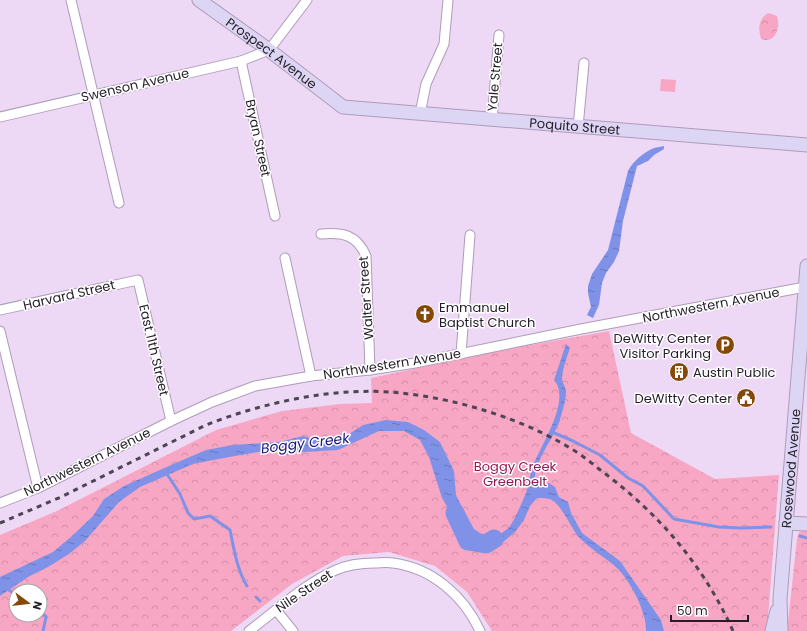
<svg xmlns="http://www.w3.org/2000/svg" width="807" height="631" font-family="Poppins,sans-serif">
	<style>
		.forest { fill: url(#forest-crowns); fill-rule: evenodd }
		.pitch { fill: #f7a7c4 }
		.water { fill: url(#water-ripples) }
		.lines { fill: none; stroke-linecap: round; stroke-linejoin: round }
		.stream { stroke: #7f92e8; stroke-width: 3 }
		.river { stroke: #7f92e8; stroke-width: 19 }
		.street-casing { stroke: #af9cb9; stroke-width: 11 }
		.secondary-casing { stroke: #af9cb9; stroke-width: 15 }
		.street { stroke: #fff; stroke-width: 9 }
		.secondary { stroke: #ddd5f4; stroke-width: 13 }
		.rail { stroke: #4e4453; stroke-width: 3; stroke-dasharray: 5 5; stroke-linecap: butt }
		.labels { text-anchor: middle; dominant-baseline: central; stroke-width: 3; stroke-linejoin: round; paint-order: stroke }
		.street-label { font-size: 13px; fill: #241d28; stroke: #fff }
		.poi-label { font-size: 13px; fill: #241d28; stroke: #fff; text-anchor: start }
		.park-label { font-size: 13px; fill: #8f1953; stroke: #fff }
		.water-label { font-size: 14px; font-style: italic; fill: #1b1479; stroke: #fff }
	</style>
	<defs>
		<pattern id="forest-crowns" width="20" height="18" patternUnits="userSpaceOnUse"><rect width="20" height="18" fill="#f7a7c4"/><path d="M2 6a3 3 0 1 1 6 0M12 15a3 3 0 1 1 6 0" fill="none" stroke="#d48fa8"/></pattern>
		<pattern id="water-ripples" width="26" height="14" patternUnits="userSpaceOnUse"><rect width="26" height="14" fill="#7f92e8"/><path d="M2 4q2-2 4 0t4 0M15 11q2-2 4 0t4 0" fill="none" stroke="#6877bc"/></pattern>
	</defs>
	<rect width="100%" height="100%" fill="#edd8f6"/>
	<g class="forest">
		<path d="M 768,13 L 777,16 C 781,28 775,44 761,39 C 758,28 758,20 768,13 Z"/>
		<path d="M 609,331 L 631,433 L 715,479 L 779,475 L 767,631 L 492,631 L 467,592 L 435,566 L 389,552 L 343,556 L 292,584 L 231,631 L 0,631 L 0,535 L 57,511 L 216,430 L 282,411 L 340,404 L 372,403 L 371,378 L 508,349 ZM 16,591 L 40,591 L 40,615 L 16,615 Z"/>
		<path d="M 803,531 L 807,531 L 807,631 L 787,631 L 797,539 L 799,532 Z"/>
	</g>
	<path class="pitch" d="M 661,79 L 676,80 L 675,92 L 660,91 Z"/>
	<g class="water">
		<path d="M 664,146 L 664,149 L 654,155 L 648,161 L 637,166 L 623,221 L 619,251 L 614,262 L 606,273 L 602,283 L 599,305 L 593,318 L 587,315 L 591,307 L 588,293 L 588,286 L 592,274 L 608,250 L 628,171 C 633,161 644,152 654,148 C 657,147 661,147 664,146 Z"/>
		<path d="M 566,344 L 570,348 C 567,357 563,367 562,378 C 562,383 566,387 566,392 C 566,401 562,412 560,420 C 553,441 532,462 535,486 L 549,483 L 555,487 L 559,497 L 568,502 L 571,513 L 582,533 L 620,561 L 661,620 L 664,631 L 646,631 C 647,613 631,583 619,570 C 606,557 589,549 577,535 C 571,527 561,505 552,500 C 548,498 541,498 537,498 L 530,506 L 524,520 L 515,532 L 502,543 L 483,548 L 473,545 L 457,524 L 442,498 L 429,457 L 420,440 L 404,431 L 379,431 L 338,450 L 287,453 L 265,451 L 229,457 L 193,464 L 140,487 L 119,502 L 85,541 L 69,554 L 48,567 L 28,577 L 0,596 L 0,577 L 53,552 L 71,537 L 93,516 L 104,499 L 124,486 L 178,462 L 206,450 L 233,445 L 279,442 L 303,436 L 323,442 L 346,436 L 363,425 L 386,420 L 408,422 L 424,430 L 440,442 L 454,471 L 456,495 L 464,511 L 474,529 L 489,539 C 497,535 504,533 510,526 C 514,521 525,496 527,490 C 529,482 530,473 533,466 C 540,446 572,400 554,380 Z"/>
	</g>
	<g class="lines">
		<g class="stream">
			<path d="M 552,432 L 573,441 L 600,455 L 628,478 L 643,486 L 674,519 L 719,527 L 741,528 L 771,527"/>
			<path d="M 165,471 L 180,494 L 188,513 L 194,519 L 210,516 L 230,530 C 234,549 237,570 247,586"/>
			<path d="M 800,536 L 807,538"/>
			<path d="M 0,584 L 16,595"/>
			<path d="M 256,597 L 260,601"/>
			<path d="M 40,611 L 46,617 L 43,631"/>
		</g>
		<path class="river" d="M 455,513 L 468,541 L 486,544 L 494,539"/>
		<defs>
			<g id="street">
				<path d="M 71,0 L 119,203"/>
				<path d="M 241,61 L 275,216"/>
				<path d="M 420,114 L 426,84 L 444,44 L 448,0"/>
				<path d="M 0,117 L 241,61 L 269,50 L 307,0"/>
				<path d="M 492,120 L 499,35"/>
				<path d="M 578,127 L 584,63"/>
				<path d="M 321,234 C 343,232 357,235 366,256 L 370,370"/>
				<path d="M 285,258 L 311,376"/>
				<path d="M 0,310 L 138,280 L 171,421"/>
				<path d="M 0,331 L 38,488"/>
				<path d="M 461,354 L 470,235"/>
				<path d="M 0,503 L 38,488 L 171,421 L 212,402 L 255,386 L 311,376 L 370,370 L 415,363 L 581,329 L 805,287"/>
				<path d="M 276,610 L 293,631"/>
				<path d="M 249,631 C 277,610 304,584 336,570 C 347,565 362,563 375,563 C 380,563 387,562 393,563 C 432,568 464,596 480,631"/>
			</g>
			<g id="secondary">
				<path id="s1" d="M 199,0 L 269,50 L 343,107 L 807,145"/>
				<path d="M 786,523 L 807,524"/>
				<path d="M 772,631 L 777,611"/>
				<path id="s2" d="M 781,631 L 780,599 L 807,266"/>
			</g>
		</defs>
		<use href="#street" class="street-casing"/>
		<use href="#secondary" class="secondary-casing"/>
		<use href="#street" class="street"/>
		<use href="#secondary" class="secondary"/>
		<path class="rail" d="M 0,523 L 61,497 L 206,425 C 264,402 338,386 400,393 C 460,399 527,420 578,453 C 587,459 595,466 603,472 C 660,515 704,566 733,631"/>
	</g>
	<defs>
		<symbol id="church-disc" viewBox="-11 -11 22 22"><circle r="9.5" fill="#854806" stroke="#fff"/><path d="M-1.2-6h2.4v3.5h3.3v2.4h-3.3V6h-2.4V-.1h-3.3v-2.4h3.3Z" fill="#fff"/></symbol>
		<symbol id="parking-disc" viewBox="-11 -11 22 22"><circle r="9.5" fill="#854806" stroke="#fff"/><path d="M-3.5-5.5H1a3.5 3.5 0 0 1 0 7H-1V5.5H-3.5ZM-1-3.4V-.6H.8a1.4 1.4 0 0 0 0-2.8Z" fill="#fff"/></symbol>
		<symbol id="building-disc" viewBox="-11 -11 22 22"><circle r="9.5" fill="#854806" stroke="#fff"/><path d="M-4-6H4V6H1V3H-1V6H-4ZM-2.5-4.3h1.7v1.8h-1.7ZM.8-4.3h1.7v1.8H.8ZM-2.5-1h1.7V.8h-1.7ZM.8-1h1.7V.8H.8Z" fill="#fff"/></symbol>
		<symbol id="civic-disc" viewBox="-11 -11 22 22"><circle r="9.5" fill="#854806" stroke="#fff"/><path d="M-.6-6.5H3V-4.5H.6V-3L4-1V1h2V6H-6V1h2V-1L-.6-3ZM-1.2 2.5V6h2.4V2.5Z" fill="#fff"/></symbol>
	</defs>
	<g fill-rule="evenodd">
		<use href="#church-disc" x="414" y="303" width="22" height="22"/>
		<use href="#parking-disc" x="714" y="334" width="22" height="22"/>
		<use href="#building-disc" x="668" y="361" width="22" height="22"/>
		<use href="#civic-disc" x="735" y="387" width="22" height="22"/>
	</g>
	<g class="labels">
		<g class="street-label">
			<text stroke="none"><textPath href="#s1" startOffset="90">Prospect Avenue</textPath></text>
			<text transform="translate(495 77) rotate(-85)">Yale Street</text>
			<text transform="translate(135 85) rotate(-13)">Swenson Avenue</text>
			<text stroke="none"><textPath href="#s1" startOffset="412">Poquito Street</textPath></text>
			<text transform="translate(258 138) rotate(78)">Bryan Street</text>
			<text transform="translate(69 295) rotate(-13)">Harvard Street</text>
			<text transform="translate(366 298) rotate(-94)">Walter Street</text>
			<text transform="translate(711 305) rotate(-11)">Northwestern Avenue</text>
			<text transform="translate(154 350) rotate(77)">East 11th Street</text>
			<text transform="translate(392 364) rotate(-9)">Northwestern Avenue</text>
			<text transform="translate(87 462) rotate(-26)">Northwestern Avenue</text>
			<text stroke="none"><textPath href="#s2" startOffset="163">Rosewood Avenue</textPath></text>
			<text transform="translate(304 591) rotate(-34)">Nile Street</text>
		</g>
		<g class="poi-label">
			<text x="439" y="307">Emmanuel<tspan x="439" dy="15">Baptist Church</tspan></text>
			<text x="711" y="338" text-anchor="end">DeWitty Center<tspan x="711" dy="15">Visitor Parking</tspan></text>
			<text x="693" y="372">Austin Public</text>
			<text x="732" y="398" text-anchor="end">DeWitty Center</text>
		</g>
		<g class="park-label">
			<text x="515" y="466">Boggy Creek<tspan x="515" dy="15">Greenbelt</tspan></text>
		</g>
		<g class="water-label">
			<text transform="translate(305 443) rotate(-7)">Boggy Creek</text>
		</g>
	</g>
	<g transform="translate(28 603) rotate(105)"><circle r="19" fill="#ffffff" stroke="#a7a5a9"/>
	<path d="M0-3L7 15L0 10L-7 15Z" fill="#854806"/>
	<text y="-6" font-size="11" font-weight="bold" text-anchor="middle" fill="#241d28">N</text>
	</g>
	<path d="M671 615v6h77v-6" fill="none" stroke="#241d28" stroke-width="2"/>
	<text x="677" y="615" font-size="12" fill="#241d28" stroke="#ffffff" stroke-width="3" paint-order="stroke">50 m</text>
</svg>
